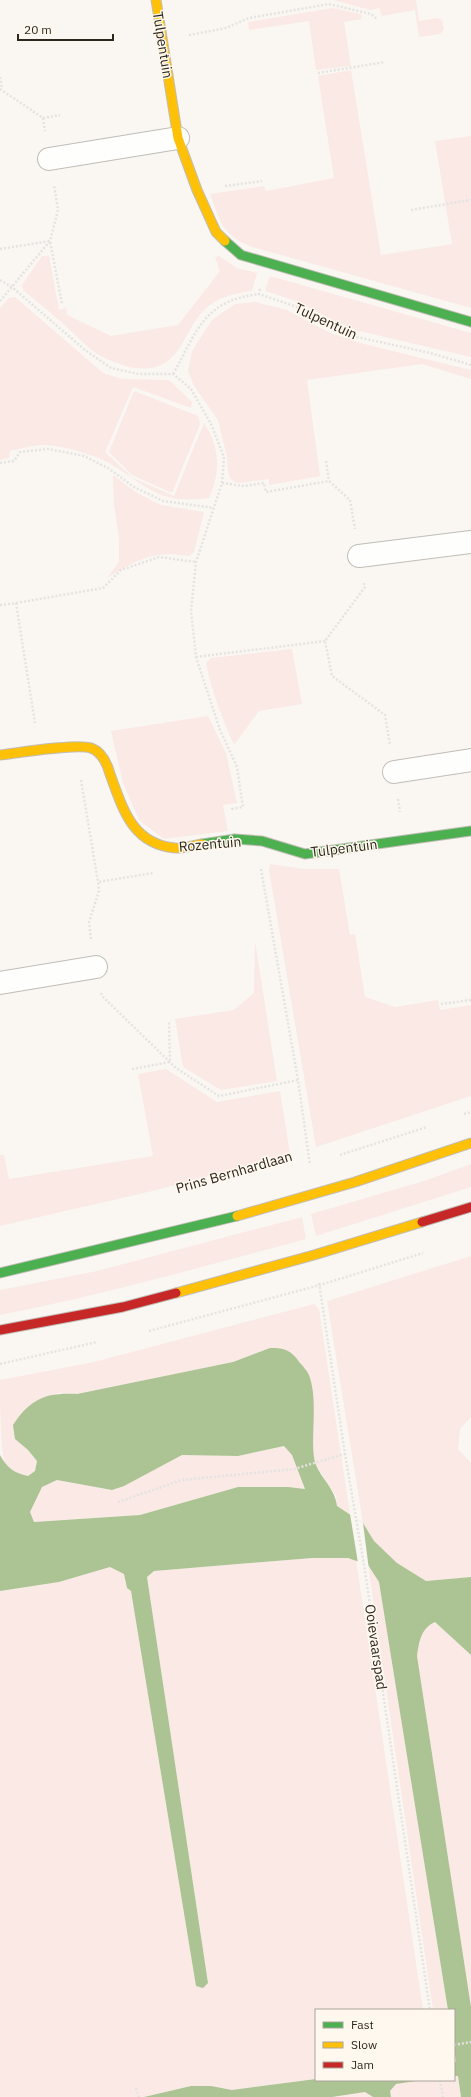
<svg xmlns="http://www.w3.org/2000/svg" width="471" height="2097" font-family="'IBM Plex Sans',sans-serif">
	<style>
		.green { fill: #fae9e5 }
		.water { fill: #acc393; fill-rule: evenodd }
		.pier { fill: #faf7f2 }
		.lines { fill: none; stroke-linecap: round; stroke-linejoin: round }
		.street-casing { stroke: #c1bdb6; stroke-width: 24 }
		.fast-casing { stroke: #c1bdb6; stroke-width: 11 }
		.slow-casing { stroke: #c1bdb6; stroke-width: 11 }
		.jam-casing { stroke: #c1bdb6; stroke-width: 11 }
		.path { stroke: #e5e3e2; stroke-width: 2.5; stroke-dasharray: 2 2; stroke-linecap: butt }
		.street { stroke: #fefefd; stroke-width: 22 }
		.fast { stroke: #4caf50; stroke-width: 9 }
		.slow { stroke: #ffc107; stroke-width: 9 }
		.jam { stroke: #c62828; stroke-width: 9 }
		.labels { text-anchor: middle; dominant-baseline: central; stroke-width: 3; stroke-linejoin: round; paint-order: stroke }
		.street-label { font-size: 14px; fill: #2d271e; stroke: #fef8ee }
	</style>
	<rect width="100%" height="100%" fill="#faf7f2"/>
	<g class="green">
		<path d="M 333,0 L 416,0 L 419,21 L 438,18 L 442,20 L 444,29 L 440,34 L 419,37 L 415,10 L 382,16 L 379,8 L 370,10 Z"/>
		<path d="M 333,8 L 361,14 L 362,19 L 344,22 L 351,66 L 316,70 L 309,21 L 249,30 L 248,22 Z"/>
		<path d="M 351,70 L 381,255 L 452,244 L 435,141 L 471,136 L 471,308 L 249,246 C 221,233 220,221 210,194 L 264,186 L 266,191 L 334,178 L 318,76 Z"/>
		<path d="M 42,256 L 49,256 L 59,310 L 66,308 L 67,315 L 111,336 L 178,325 L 220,271 L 215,257 L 219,256 L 237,268 L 257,273 L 252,291 C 235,293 218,297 205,309 C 190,323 185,346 170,359 C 150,377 119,366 99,355 C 85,346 73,332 60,321 C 48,310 35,300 23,290 L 22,285 Z"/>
		<path d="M 270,276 L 471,333 L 471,357 L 359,331 L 332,320 L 299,302 L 265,291 Z"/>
		<path d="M 15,297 L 103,373 L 122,379 L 169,380 L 192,402 L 191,408 L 133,387 L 105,452 L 133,478 L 174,496 L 204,423 C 220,447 221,472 209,498 C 154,506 146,482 103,460 C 88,453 57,444 41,445 C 30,446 20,449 10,451 L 9,458 L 0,460 L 0,308 L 9,298 Z"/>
		<path d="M 255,302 L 287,310 L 330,333 L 364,344 L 471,370 L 471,379 L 422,364 L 307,380 L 320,476 L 269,485 L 269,479 L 237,483 L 231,479 L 228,472 L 227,457 L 218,420 L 194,386 L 188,371 L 192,351 L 212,320 L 235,304 Z"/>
		<path d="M 134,391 L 198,416 L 200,424 L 172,493 L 132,475 L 109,452 Z"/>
		<path d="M 113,475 L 137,493 L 161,505 L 204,512 L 194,552 L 189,556 C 152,550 137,560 107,578 L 119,562 L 119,538 L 114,505 Z"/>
		<path d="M 292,649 L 302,704 L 259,711 L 234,745 C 222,718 212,692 206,663 L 211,658 Z"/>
		<path d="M 208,716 L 226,753 L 237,803 L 223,805 L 228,831 L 164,839 L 139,820 L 123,783 L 111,731 Z"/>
		<path d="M 270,864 L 304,869 L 339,869 L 350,935 L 355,934 L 365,997 L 395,1007 L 438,1000 L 440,1010 L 471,1005 L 471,1096 L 316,1147 L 269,870 Z"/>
		<path d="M 255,941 L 277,1081 L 221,1090 L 183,1067 L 175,1019 L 234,1010 L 254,993 Z"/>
		<path d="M 166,1069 L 217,1102 L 280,1091 L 290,1154 L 161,1189 L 0,1226 L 0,1155 L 4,1155 L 9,1179 L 153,1156 L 138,1074 Z"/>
		<path d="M 471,1164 L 471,1187 L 316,1236 L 311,1214 L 424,1181 Z"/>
		<path d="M 302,1217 L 306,1239 C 205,1266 103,1295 0,1315 L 0,1290 L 97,1271 Z"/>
		<path d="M 471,1256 L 471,1417 L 460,1429 L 458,1449 L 471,1463 L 471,1577 L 426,1581 L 397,1563 L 374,1541 L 363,1523 L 327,1301 Z"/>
		<path d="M 314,1304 L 319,1309 L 350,1514 L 337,1506 L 336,1496 L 317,1467 L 314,1458 L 313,1402 L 309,1375 L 270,1348 L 233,1362 L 77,1394 L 58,1393 L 15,1439 L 28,1450 L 37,1461 L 35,1471 L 28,1476 C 21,1475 11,1472 6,1466 C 0,1455 0,1397 0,1380 L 94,1362 Z"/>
		<path d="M 284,1446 L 292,1455 L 305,1489 L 288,1487 L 238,1487 L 140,1515 L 34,1522 L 29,1512 L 42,1487 L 57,1480 L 112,1490 L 182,1455 L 238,1456 Z"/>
		<path d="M 312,1558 L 348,1558 L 356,1560 L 423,2010 L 316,2010 L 316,2079 L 232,2090 L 211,2086 L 191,2086 L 144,2097 L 0,2097 L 0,1591 L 59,1582 L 110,1567 L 124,1574 L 127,1588 L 131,1591 L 196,1986 L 203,1987 L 208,1982 L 147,1577 L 154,1571 Z"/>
		<path d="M 368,1565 L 379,1582 L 448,2010 L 433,2010 Z"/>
		<path d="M 435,1622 L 471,1655 L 471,2007 L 417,1656 C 419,1642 421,1627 435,1622 Z"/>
		<path d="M 458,2075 L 461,2097 L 391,2097 L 390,2091 L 396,2083 L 422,2080 L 454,2080 L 454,2076 Z"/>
		<path d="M 365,2092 L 373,2097 L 332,2097 Z"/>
	</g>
	<g class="water">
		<path d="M 270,1348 C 285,1348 291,1350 300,1363 C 303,1366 307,1371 309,1375 C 318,1399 311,1433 314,1457 C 316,1475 335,1486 337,1506 L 363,1523 L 374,1541 L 397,1563 L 426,1581 L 471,1577 L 471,1655 L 435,1622 C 421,1628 419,1642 417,1656 L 471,2007 L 471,2097 L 461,2097 L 458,2076 L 454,2076 L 454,2062 L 456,2062 L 454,2046 L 454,2010 L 448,2010 L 379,1582 L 368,1565 L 348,1558 L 312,1558 L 154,1571 L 147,1577 L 208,1983 L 203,1988 L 196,1986 L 131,1591 L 127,1588 L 124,1574 L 110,1567 L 59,1582 L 0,1591 L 0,1455 C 7,1468 14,1473 28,1476 L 35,1471 L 37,1461 L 28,1450 L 15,1439 L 13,1425 C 30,1399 46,1392 77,1394 L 233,1362 ZM 284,1446 L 292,1455 L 305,1489 L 288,1487 L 238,1487 L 140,1515 L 34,1522 L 30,1512 L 42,1487 L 57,1480 L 112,1490 L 124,1486 L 182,1455 L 238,1456 Z"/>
		<path d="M 316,2079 L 422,2080 L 396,2084 L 390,2091 L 391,2097 L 373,2097 L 365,2092 L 332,2097 L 144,2097 L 191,2086 L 211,2086 L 232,2090 Z"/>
	</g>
	<path class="pier" d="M 350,1514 L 363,1523 L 369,1570 L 367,1567 L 358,1563 Z"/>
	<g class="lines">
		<defs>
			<g id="street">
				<path d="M 49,159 L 178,138"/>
				<path d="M 359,556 L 471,542"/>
				<path d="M 394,772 L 471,760"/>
				<path d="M 0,983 L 96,967"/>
			</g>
			<g id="fast">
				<path d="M 225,241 L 241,255 L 471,322"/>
				<path d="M 202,844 L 235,839 L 262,841 L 305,854 L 471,831"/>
				<path d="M 0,1273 L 237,1216"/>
			</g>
			<g id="slow">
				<path d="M 156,0 L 178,138 L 197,190 L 216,232 L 225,241"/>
				<path d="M 0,755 C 17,753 78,743 91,748 C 102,752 107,763 110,774 C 123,809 132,844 175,848 C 183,849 194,845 202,844"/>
				<path d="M 237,1216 L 355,1182 L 471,1143"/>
				<path d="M 176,1293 L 314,1255 L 422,1222"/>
			</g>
			<g id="jam">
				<path d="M 422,1222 L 471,1207"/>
				<path d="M 0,1330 L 123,1307 L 176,1293"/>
			</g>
		</defs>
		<use href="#street" class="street-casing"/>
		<use href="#fast" class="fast-casing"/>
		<use href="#slow" class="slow-casing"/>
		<use href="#jam" class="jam-casing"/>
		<g class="path">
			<path d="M 189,35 L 226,28 L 249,18 L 329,4 L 371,14 L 377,19"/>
			<path d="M 318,73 L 385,62"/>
			<path d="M 0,77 L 2,89"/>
			<path d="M 0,89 L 43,118 L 45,131"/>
			<path d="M 43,118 L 60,115"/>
			<path d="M 225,186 L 262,181"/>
			<path d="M 411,210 L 471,200"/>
			<path d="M 0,249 L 50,241 L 62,304"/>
			<path d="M 0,280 L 12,287 L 85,350 L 111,368 L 139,374 L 173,374 L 191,389 L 211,424 L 224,457 L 222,483 L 196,562 L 191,611 L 196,657 L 220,730 L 237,767 L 243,807 L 232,809 L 233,811"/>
			<path d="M 260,289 L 259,294 L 297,307 L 357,337 L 430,353 L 471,365"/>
			<path d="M 0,301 L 50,241 L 58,210 L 54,185"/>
			<path d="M 173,374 C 198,330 203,301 259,294"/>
			<path d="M 326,461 L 329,481"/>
			<path d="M 0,463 L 14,461 L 20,452 L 48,449 L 84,456 L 108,468 L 134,487 L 163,501 L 214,508"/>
			<path d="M 222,483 L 244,486 L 264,483 L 266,492 L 329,481 L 350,500 L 355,529"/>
			<path d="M 364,583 L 365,587 L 325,641 L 332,676 L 385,715 L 390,745"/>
			<path d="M 16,603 L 103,588 L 121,570 L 159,557 L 196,562"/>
			<path d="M 0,605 L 16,603 L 35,723"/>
			<path d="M 196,657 L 325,641"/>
			<path d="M 81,780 L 98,882"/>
			<path d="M 398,799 L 400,812"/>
			<path d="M 261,869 L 298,1080 L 310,1165"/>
			<path d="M 91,939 L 89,922 L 99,891 L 98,882 L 153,873"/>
			<path d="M 101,993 L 102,996 L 176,1068 L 219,1096 L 298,1080"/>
			<path d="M 441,1004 L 471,1000"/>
			<path d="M 132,1069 L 170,1062 L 169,1021"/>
			<path d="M 464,1114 L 471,1112"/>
			<path d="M 340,1155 L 427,1127"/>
			<path d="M 319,1283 L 345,1454 L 365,1571 L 430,2010"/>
			<path d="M 149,1331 L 320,1285 L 423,1253"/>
			<path d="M 0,1364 L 97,1342"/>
			<path d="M 118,1502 L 182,1480 L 294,1469 L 345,1454"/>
			<path d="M 454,2045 L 471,2042"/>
			<path d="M 440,2080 L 443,2097"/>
			<path d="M 136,2088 L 139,2097"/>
		</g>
		<use href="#street" class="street"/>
		<use href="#fast" class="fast"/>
		<use href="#slow" class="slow"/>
		<use href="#jam" class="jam"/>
	</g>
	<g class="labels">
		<g class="street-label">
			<text transform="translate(163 45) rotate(81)">Tulpentuin</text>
			<text transform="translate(326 321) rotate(25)">Tulpentuin</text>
			<text transform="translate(210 844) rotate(-5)">Rozentuin</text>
			<text transform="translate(344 848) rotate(-7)">Tulpentuin</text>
			<text transform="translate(234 1172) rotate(-16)">Prins Bernhardlaan</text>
			<text transform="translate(376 1647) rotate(82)">Ooievaarspad</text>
		</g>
	</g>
	<rect x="315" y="2009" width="140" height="72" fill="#fef8ee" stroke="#aaa49b"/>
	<rect x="323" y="2022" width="20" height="6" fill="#4caf50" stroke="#aaa49b"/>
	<text x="351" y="2029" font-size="12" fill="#2d271e">Fast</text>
	<rect x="323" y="2042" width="20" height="6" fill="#ffc107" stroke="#aaa49b"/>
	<text x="351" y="2049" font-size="12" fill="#2d271e">Slow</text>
	<rect x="323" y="2062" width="20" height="6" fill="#c62828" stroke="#aaa49b"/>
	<text x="351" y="2069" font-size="12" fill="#2d271e">Jam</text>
	<path d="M18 34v6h95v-6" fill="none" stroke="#2d271e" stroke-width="2"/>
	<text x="24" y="34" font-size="12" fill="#2d271e" stroke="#fef8ee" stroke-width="3" paint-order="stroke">20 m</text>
</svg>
